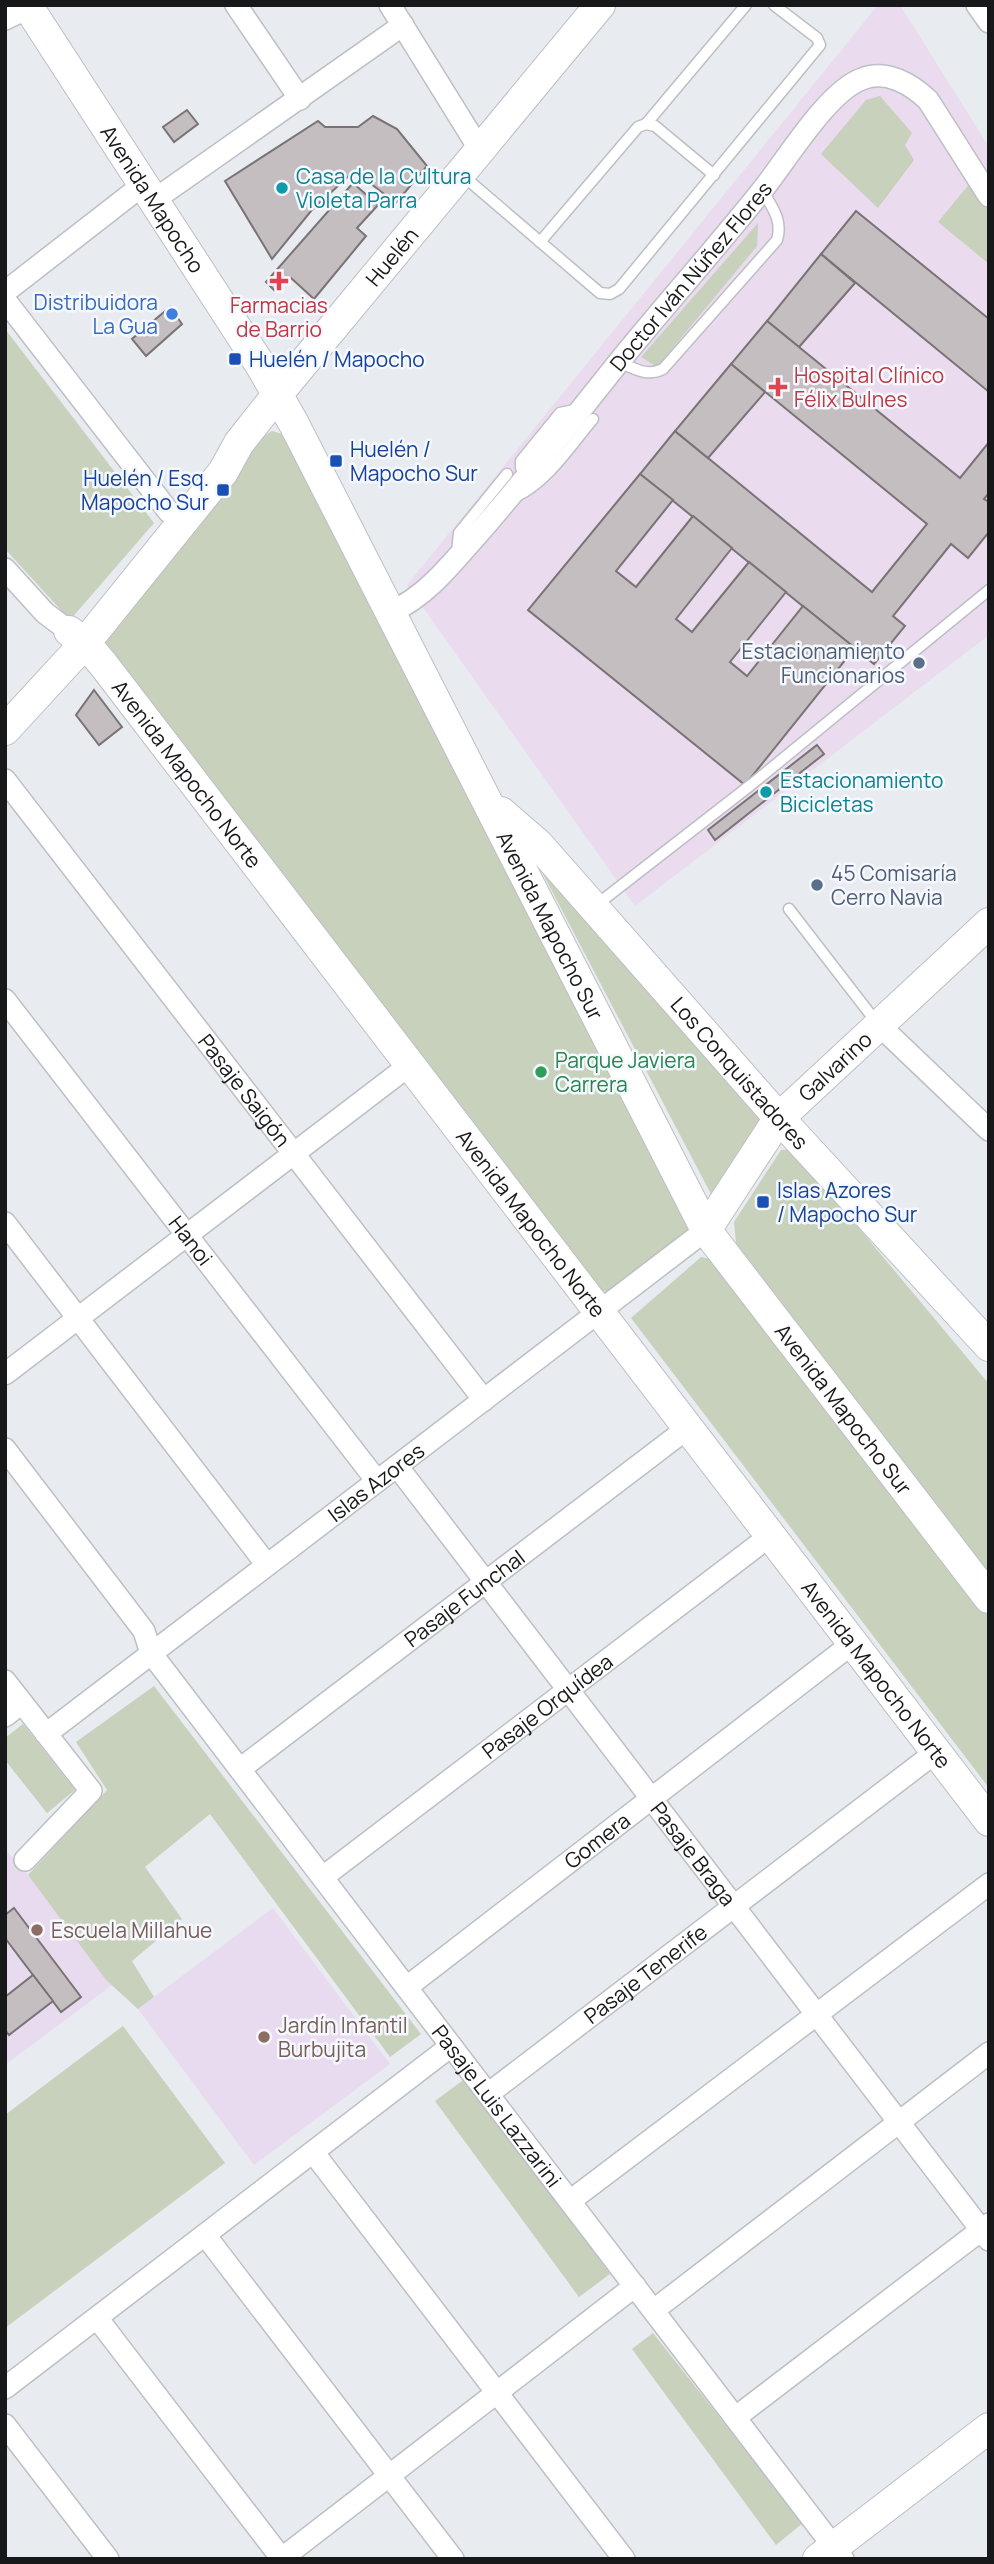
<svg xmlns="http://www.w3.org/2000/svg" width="994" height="2564" font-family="Manrope,sans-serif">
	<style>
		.education { fill: #e9dbef }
		.medical { fill: #ebdbee }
		.green { fill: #c8d1bc }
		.building { fill: #c4bec1; stroke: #797376; stroke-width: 2 }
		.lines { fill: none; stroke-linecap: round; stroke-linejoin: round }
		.lane-casing { stroke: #bcbfc4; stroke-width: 13 }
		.street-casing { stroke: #bcbfc4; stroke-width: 24 }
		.secondary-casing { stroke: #bcbfc4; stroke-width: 32 }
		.lane { stroke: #fff; stroke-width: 10 }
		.street { stroke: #fff; stroke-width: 21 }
		.secondary { stroke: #fff; stroke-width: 30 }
		.culture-dot { fill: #0f9aa8; stroke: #f5f8fe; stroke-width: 2.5 }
		.health-dot { fill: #e0444e; stroke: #f5f8fe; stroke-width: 2.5 }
		.shop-dot { fill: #3f7fe0; stroke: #f5f8fe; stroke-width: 2.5 }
		.transit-dot { fill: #1a4fb4; stroke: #f5f8fe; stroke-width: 2.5 }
		.service-dot { fill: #5c6f8a; stroke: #f5f8fe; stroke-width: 2.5 }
		.leisure-dot { fill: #2e9e5b; stroke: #f5f8fe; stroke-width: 2.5 }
		.education-dot { fill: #8d6e63; stroke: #f5f8fe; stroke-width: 2.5 }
		.labels { text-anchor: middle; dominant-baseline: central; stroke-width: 5; stroke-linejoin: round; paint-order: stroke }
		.culture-label { font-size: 21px; fill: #0d838f; stroke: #f5f8fe; text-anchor: start }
		.street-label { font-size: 21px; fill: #17181a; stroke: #f5f8fe }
		.shop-label { font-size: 21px; fill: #366cbe; stroke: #f5f8fe; text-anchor: end }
		.health-label { font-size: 21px; fill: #be3a42; stroke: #f5f8fe }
		.transit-label { font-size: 21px; fill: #164399; stroke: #f5f8fe; text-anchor: start }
		.service-label { font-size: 21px; fill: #4e5e75; stroke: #f5f8fe; text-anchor: end }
		.leisure-label { font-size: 21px; fill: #27864d; stroke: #f5f8fe; text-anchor: start }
		.education-label { font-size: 21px; fill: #785e54; stroke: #f5f8fe; text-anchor: start }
	</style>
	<rect width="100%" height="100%" fill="#e8ebf0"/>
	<g class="education">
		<path d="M 5,1849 L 28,1875 L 112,1985 L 5,2065 Z"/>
		<path d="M 273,1908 L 390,2064 L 254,2165 L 138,2009 Z"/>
	</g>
	<path class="medical" d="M 878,5 L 900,5 L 989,147 L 989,635 L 635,906 L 407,585 Z"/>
	<g class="green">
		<path d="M 880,96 L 912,133 L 905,145 L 914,160 L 878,208 L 821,154 L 866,100 Z"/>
		<path d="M 971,182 L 989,211 L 989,264 L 938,222 Z"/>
		<path d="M 758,223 L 757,246 L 657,367 L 641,357 Z"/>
		<path d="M 5,329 L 154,523 L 70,620 L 5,549 Z"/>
		<path d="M 272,431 L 282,434 L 690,1230 L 612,1292 L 600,1291 L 104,647 L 105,638 L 110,628 L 264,436 Z"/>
		<path d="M 533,855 L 765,1112 L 711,1194 Z"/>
		<path d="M 793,1149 L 989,1384 L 989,1574 L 736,1243 L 734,1222 L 781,1150 Z"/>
		<path d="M 701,1257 L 720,1261 L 989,1617 L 989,1788 L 631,1318 Z"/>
		<path d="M 154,1686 L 421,2034 L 390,2057 L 210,1814 L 145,1867 L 182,1919 L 132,1961 L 154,1997 L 138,2009 L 106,1980 L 28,1875 L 107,1790 L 76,1742 Z"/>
		<path d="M 23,1724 L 75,1790 L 47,1813 L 5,1760 L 5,1738 Z"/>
		<path d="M 123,2026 L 225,2163 L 5,2328 L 5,2115 Z"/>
		<path d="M 466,2078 L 610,2274 L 579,2297 L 435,2101 Z"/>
		<path d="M 653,2333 L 803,2523 L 776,2545 L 632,2349 Z"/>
	</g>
	<g class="building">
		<path d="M 187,110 L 198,124 L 174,142 L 163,127 Z"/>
		<path d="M 373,116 L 397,129 L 427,166 L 396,203 L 354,171 L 311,211 L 272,259 L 225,181 L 318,121 L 325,127 L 358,127 Z"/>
		<path d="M 353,183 L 378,205 L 357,228 L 366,236 L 314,299 L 290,277 L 275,291 L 266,282 Z"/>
		<path d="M 856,211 L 989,319 L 989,392 L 821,254 Z"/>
		<path d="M 821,254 L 855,283 L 799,347 L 767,321 Z"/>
		<path d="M 170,307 L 182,324 L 146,356 L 132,339 Z"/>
		<path d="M 767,321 L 960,478 L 989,442 L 989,493 L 984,499 L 989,502 L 989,532 L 968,558 L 951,544 L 893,616 L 905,626 L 874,664 L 640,474 L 675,431 L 872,592 L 927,524 L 731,364 Z"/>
		<path d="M 731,364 L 765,392 L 708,458 L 675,431 Z"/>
		<path d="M 640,474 L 673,500 L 616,571 L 636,587 L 693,516 L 732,548 L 676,619 L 692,632 L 749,562 L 786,592 L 730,662 L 747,676 L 803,606 L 855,648 L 745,785 L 528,610 Z"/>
		<path d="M 94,690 L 122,727 L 99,745 L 76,715 Z"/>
		<path d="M 817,745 L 824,754 L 715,840 L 708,830 Z"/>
		<path d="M 14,1908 L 81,1997 L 61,2012 L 5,1938 L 5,1915 Z"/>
		<path d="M 33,1975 L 53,2001 L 9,2035 L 5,2030 L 5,1997 Z"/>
	</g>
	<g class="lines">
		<defs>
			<g id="lane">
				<path d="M 646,124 L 746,5"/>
				<path d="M 461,174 L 600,293 L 610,294 L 619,289 L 820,45 L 817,38 L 774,5"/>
				<path d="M 540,242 L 638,127 L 646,124 L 655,126 L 714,175"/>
				<path d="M 619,362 C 635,369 647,377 663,369 L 777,240 C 783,220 772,207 762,190"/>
				<path d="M 528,476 L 521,468 L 521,461 L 560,413 L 579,409"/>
				<path d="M 517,496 C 549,480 570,446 593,419"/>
				<path d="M 457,552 L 459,533 L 507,474"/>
				<path d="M 595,906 L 752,784 L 989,590"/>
				<path d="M 789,909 L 877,1023"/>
			</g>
			<g id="street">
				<path d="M 236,5 L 300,99"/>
				<path d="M 390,5 L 480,150"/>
				<path d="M 977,5 L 989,22"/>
				<path d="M 5,19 L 34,5"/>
				<path d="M 154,200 L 403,25"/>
				<path d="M 5,292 L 144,184"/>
				<path d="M 5,300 L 169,512"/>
				<path d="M 5,569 L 45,613 L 69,631"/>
				<path id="s1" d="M 391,612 C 427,596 452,563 477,535 C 526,479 572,421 618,363 C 666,304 717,247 764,188 C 787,159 828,91 862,79 C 886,69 911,84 928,100 L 989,196"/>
				<path id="s2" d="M 5,780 L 484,1400"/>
				<path id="s3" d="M 5,1000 L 377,1481"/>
				<path d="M 878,1024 L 989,1130"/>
				<path d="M 5,1223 L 267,1565"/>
				<path d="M 5,1374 L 411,1064"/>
				<path id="s4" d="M 5,1449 L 144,1631 L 151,1653 L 843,2559"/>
				<path id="s5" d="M 397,1466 L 989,2240"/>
				<path d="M 5,1681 L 91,1791 L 25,1860"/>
				<path d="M 5,1716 L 22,1703"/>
				<path id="s6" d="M 46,1734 L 706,1230"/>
				<path id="s7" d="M 240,1769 L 689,1427"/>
				<path id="s8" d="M 323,1877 L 771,1535"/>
				<path id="s9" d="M 407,1987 L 853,1643"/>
				<path id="s10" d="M 488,2094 L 936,1752"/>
				<path d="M 313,2152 L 624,2559"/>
				<path d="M 570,2201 L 989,1884"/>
				<path d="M 205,2235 L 453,2559"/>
				<path d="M 654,2310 L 989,2053"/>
				<path d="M 97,2318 L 282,2559"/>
				<path d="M 5,2388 L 451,2046"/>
				<path d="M 736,2417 L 989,2224"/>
				<path d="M 5,2425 L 108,2559"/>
				<path d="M 281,2559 L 635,2286"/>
			</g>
			<g id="secondary">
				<path id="s11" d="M 27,5 L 261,366 L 294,424 L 706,1230 L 989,1598"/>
				<path id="s12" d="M 69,631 L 85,643 L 103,664 L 989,1821"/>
				<path id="s13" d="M 5,730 L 85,643 L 223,472 L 239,443 L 277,395 L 600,5"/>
				<path id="s14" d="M 501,812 L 538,844 L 779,1118 L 989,1346"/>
				<path id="s15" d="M 706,1230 L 779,1118 L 989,923"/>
				<path d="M 818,2559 L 989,2428"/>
			</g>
		</defs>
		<use href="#lane" class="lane-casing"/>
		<use href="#street" class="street-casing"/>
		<use href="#secondary" class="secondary-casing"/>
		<use href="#lane" class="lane"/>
		<use href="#street" class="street"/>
		<use href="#secondary" class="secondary"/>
	</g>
	<g class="culture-dot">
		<circle cx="282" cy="188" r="7"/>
		<circle cx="766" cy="792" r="7"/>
	</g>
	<g class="health-dot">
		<path d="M275.5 270.5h7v7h7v7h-7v7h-7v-7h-7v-7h7z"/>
		<path d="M774.5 376.5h7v7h7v7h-7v7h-7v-7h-7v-7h7z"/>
	</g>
	<circle class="shop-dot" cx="172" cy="314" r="7"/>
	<g class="transit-dot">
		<rect x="228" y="352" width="14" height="14" rx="3.5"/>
		<rect x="329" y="454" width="14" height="14" rx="3.5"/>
		<rect x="216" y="483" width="14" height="14" rx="3.5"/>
		<rect x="756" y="1195" width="14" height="14" rx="3.5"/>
	</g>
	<g class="service-dot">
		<circle cx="919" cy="663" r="7"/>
		<circle cx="817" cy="885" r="7"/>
	</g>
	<circle class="leisure-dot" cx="541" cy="1072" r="7"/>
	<g class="education-dot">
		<circle cx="37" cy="1930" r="7"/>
		<circle cx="264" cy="2037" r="7"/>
	</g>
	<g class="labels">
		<g class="culture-label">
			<text x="296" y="176">Casa de la Cultura<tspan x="296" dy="24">Violeta Parra</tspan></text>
			<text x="780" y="780">Estacionamiento<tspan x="780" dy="24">Bicicletas</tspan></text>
		</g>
		<g class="street-label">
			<text stroke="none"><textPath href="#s11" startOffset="231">Avenida Mapocho</textPath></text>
			<text stroke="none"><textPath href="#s13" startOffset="612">Huelén</textPath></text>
			<text stroke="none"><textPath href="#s1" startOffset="452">Doctor Iván Núñez Flores</textPath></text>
			<text stroke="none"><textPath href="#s12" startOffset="186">Avenida Mapocho Norte</textPath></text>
			<text stroke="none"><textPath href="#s11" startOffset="1060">Avenida Mapocho Sur</textPath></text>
			<text stroke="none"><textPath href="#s15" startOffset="210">Galvarino</textPath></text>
			<text stroke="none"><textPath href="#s14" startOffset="354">Los Conquistadores</textPath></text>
			<text stroke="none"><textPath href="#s2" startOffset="392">Pasaje Saigón</textPath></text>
			<text stroke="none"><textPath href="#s12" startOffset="752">Avenida Mapocho Norte</textPath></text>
			<text stroke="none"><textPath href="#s3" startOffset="304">Hanoi</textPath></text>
			<text stroke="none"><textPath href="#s11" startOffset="1628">Avenida Mapocho Sur</textPath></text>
			<text stroke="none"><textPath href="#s6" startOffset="415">Islas Azores</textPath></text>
			<text stroke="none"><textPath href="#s7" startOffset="282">Pasaje Funchal</textPath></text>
			<text stroke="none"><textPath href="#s12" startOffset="1320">Avenida Mapocho Norte</textPath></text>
			<text stroke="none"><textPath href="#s8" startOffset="282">Pasaje Orquídea</textPath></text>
			<text stroke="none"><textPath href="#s9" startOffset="240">Gomera</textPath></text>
			<text stroke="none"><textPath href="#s5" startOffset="488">Pasaje Braga</textPath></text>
			<text stroke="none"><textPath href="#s10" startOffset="198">Pasaje Tenerife</textPath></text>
			<text stroke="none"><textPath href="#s4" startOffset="822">Pasaje Luis Lazzarini</textPath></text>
		</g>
		<g class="shop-label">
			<text x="158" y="302">Distribuidora<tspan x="158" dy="24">La Gua</tspan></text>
		</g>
		<g class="health-label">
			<text x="279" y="305">Farmacias<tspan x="279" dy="24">de Barrio</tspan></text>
			<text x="794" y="375" text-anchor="start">Hospital Clínico<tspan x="794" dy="24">Félix Bulnes</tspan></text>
		</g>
		<g class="transit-label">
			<text x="249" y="359">Huelén / Mapocho</text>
			<text x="350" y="449">Huelén /<tspan x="350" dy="24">Mapocho Sur</tspan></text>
			<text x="209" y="478" text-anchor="end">Huelén / Esq.<tspan x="209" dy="24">Mapocho Sur</tspan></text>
			<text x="777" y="1190">Islas Azores<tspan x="777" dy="24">/ Mapocho Sur</tspan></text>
		</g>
		<g class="service-label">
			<text x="905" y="651">Estacionamiento<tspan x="905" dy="24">Funcionarios</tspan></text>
			<text x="831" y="873" text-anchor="start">45 Comisaría<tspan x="831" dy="24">Cerro Navia</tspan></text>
		</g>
		<g class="leisure-label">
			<text x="555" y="1060">Parque Javiera<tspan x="555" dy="24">Carrera</tspan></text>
		</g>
		<g class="education-label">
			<text x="51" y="1930">Escuela Millahue</text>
			<text x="278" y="2025">Jardín Infantil<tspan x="278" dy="24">Burbujita</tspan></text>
		</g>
	</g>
	<rect width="994" height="2564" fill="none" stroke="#17181a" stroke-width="14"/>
</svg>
